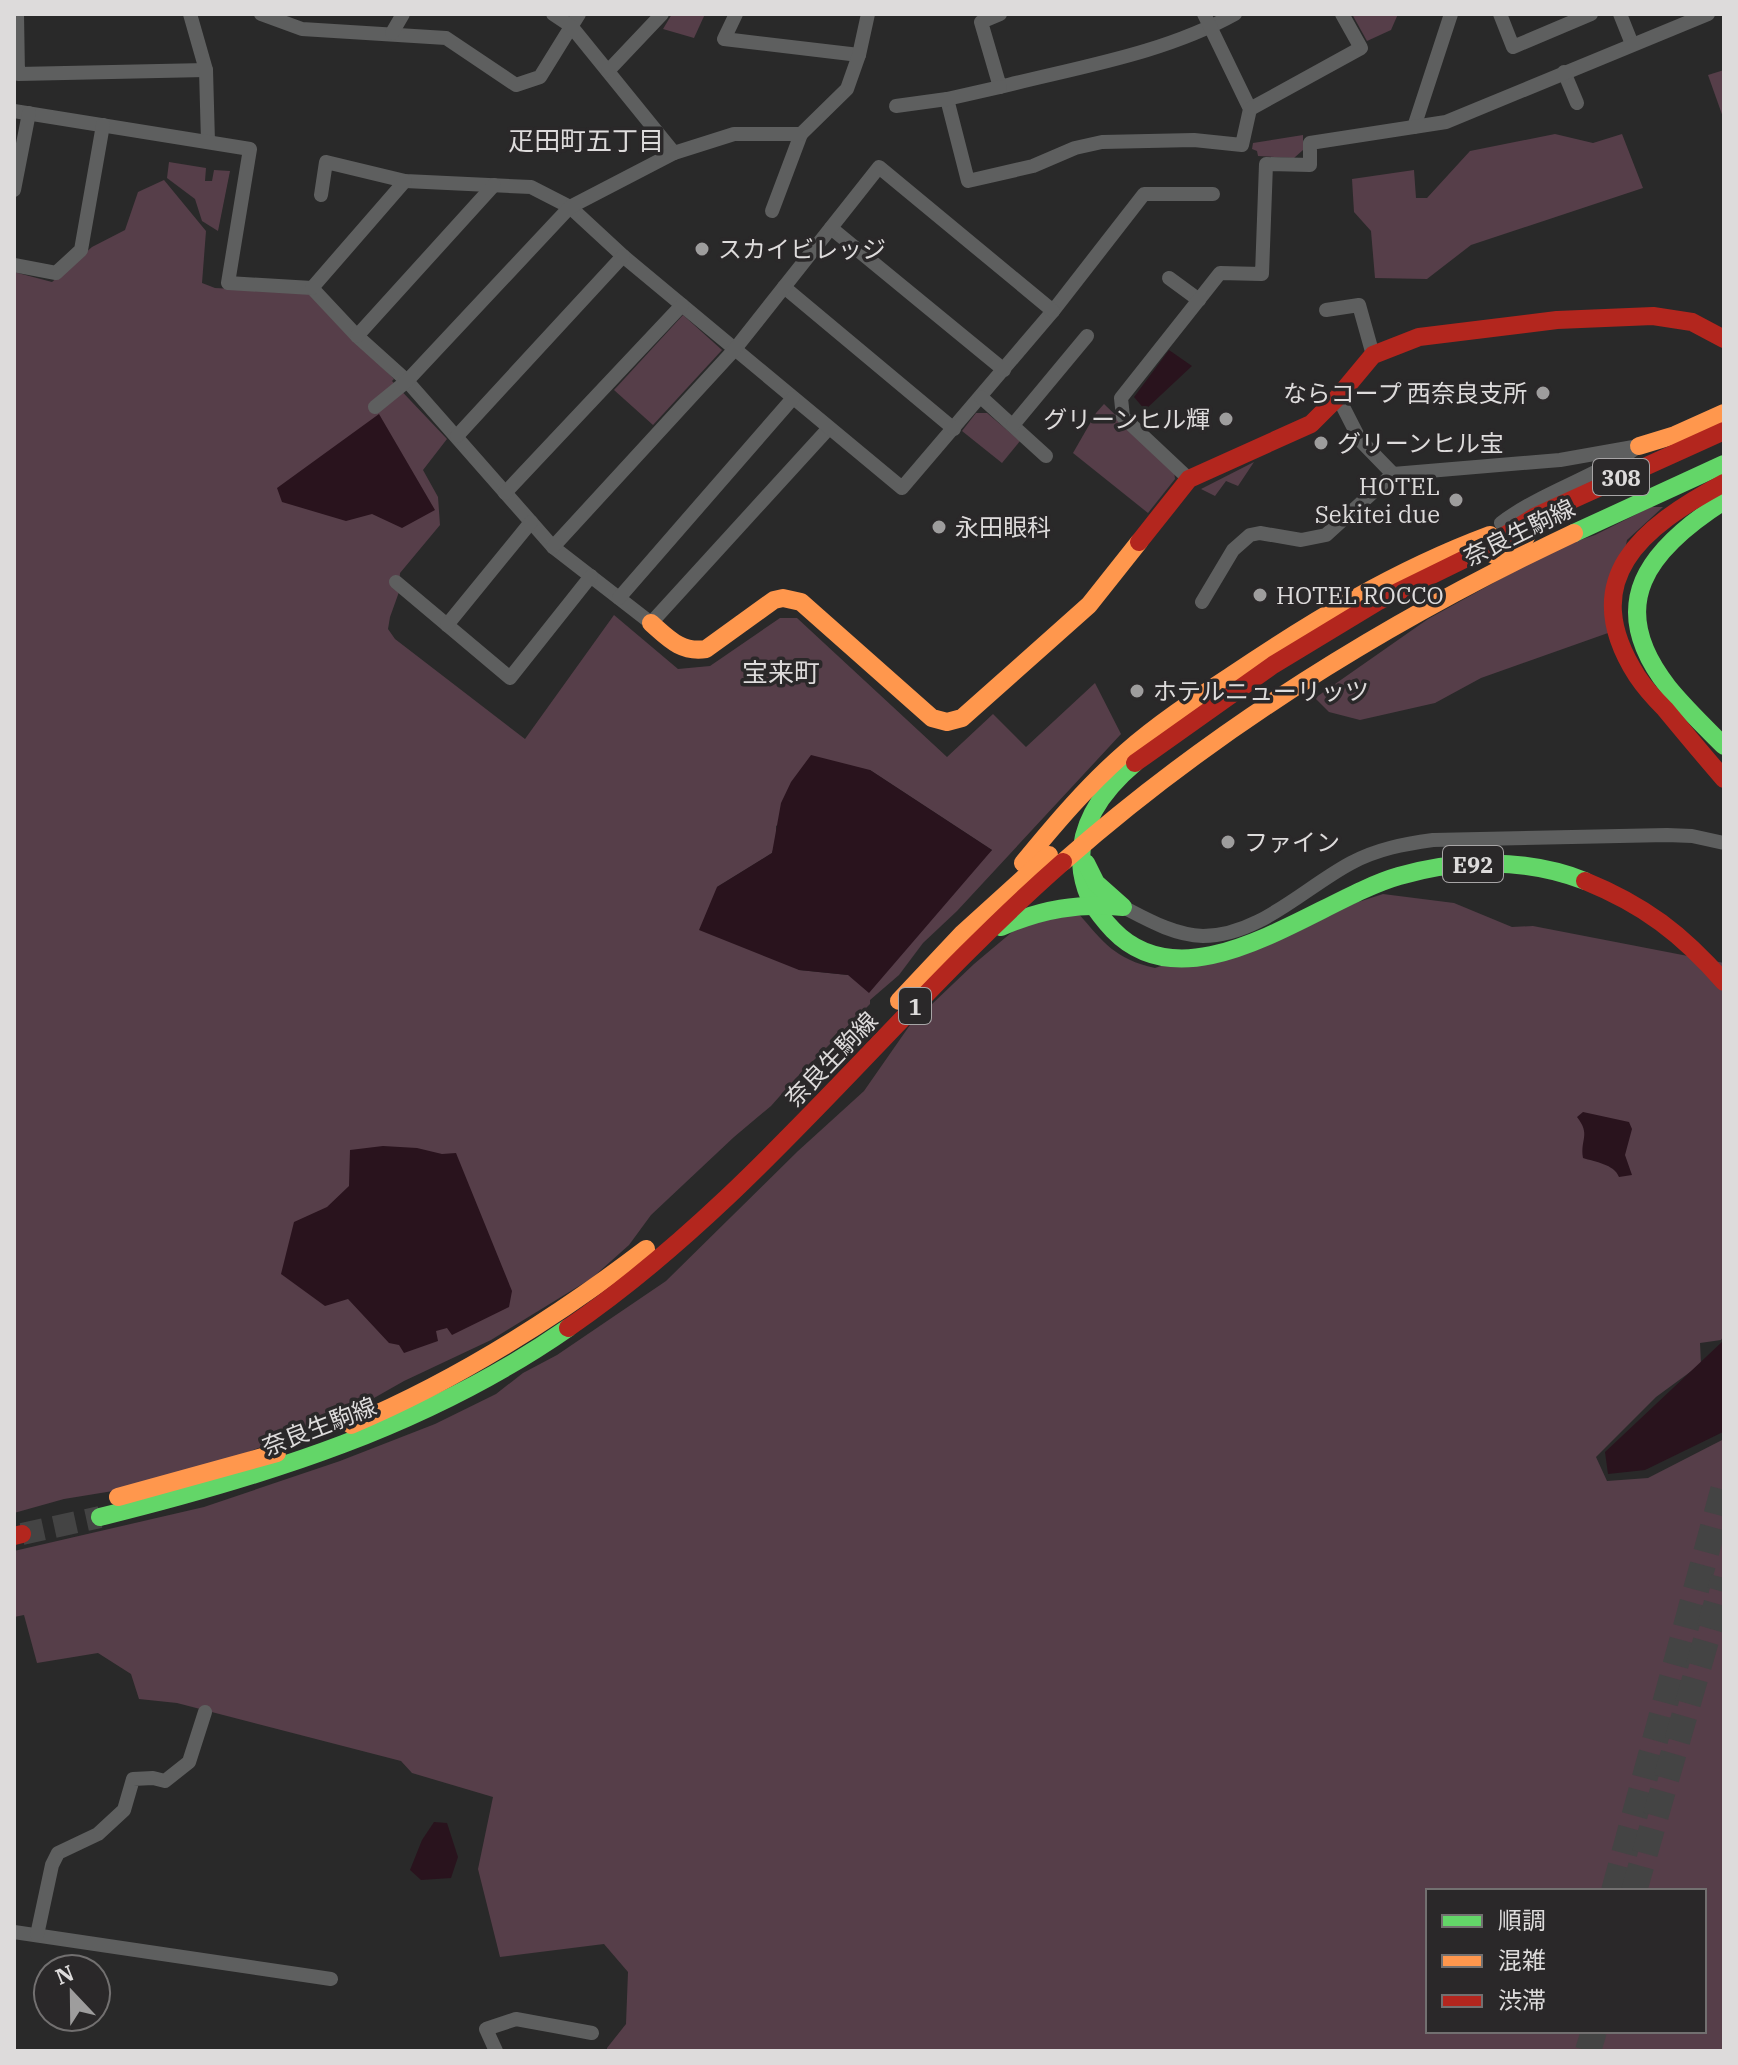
<svg xmlns="http://www.w3.org/2000/svg" width="1738" height="2065" font-family="'IBM Plex Serif','Noto Sans JP',serif">
	<style>
		.green { fill: #563e49; fill-rule: evenodd }
		.water { fill: #29131d }
		.lines { fill: none; stroke-linecap: round; stroke-linejoin: round }
		.primary-tunnel { stroke: #444; stroke-width: 22; stroke-dasharray: 22 11; stroke-linecap: butt }
		.highway-tunnel { stroke: #444; stroke-width: 26; stroke-dasharray: 26 13; stroke-linecap: butt }
		.street { stroke: #5e5f5f; stroke-width: 14 }
		.fast { stroke: #63d668; stroke-width: 18 }
		.slow { stroke: #ff974d; stroke-width: 18 }
		.jam { stroke: #b3261e; stroke-width: 18 }
		.poi-dot { fill: #9e9d9d; stroke: #2a2829; stroke-width: 3 }
		.labels { text-anchor: middle; dominant-baseline: central; stroke-width: 7; stroke-linejoin: round; paint-order: stroke }
		.shield { fill: #2a2829; stroke: #a7a5a6; stroke-width: 2 }
		.shield-label { font-size: 22px; font-weight: bold; fill: #dddbdb }
		.poi-label { font-size: 24px; fill: #dddbdb; stroke: #2a2829; text-anchor: start }
		.street-label { font-size: 24px; fill: #dddbdb; stroke: #2a2829 }
		.neighbourhood-label { font-size: 26px; fill: #dddbdb; stroke: #2a2829 }
	</style>
	<rect width="100%" height="100%" fill="#292929"/>
	<g class="green">
		<path d="M 672,14 L 705,14 L 694,38 L 663,29 Z"/>
		<path d="M 1352,14 L 1398,14 L 1391,30 L 1367,41 Z"/>
		<path d="M 1724,70 L 1724,120 L 1708,75 Z"/>
		<path d="M 1555,134 L 1593,143 L 1622,134 L 1643,188 L 1471,245 L 1427,279 L 1375,278 L 1371,231 L 1354,212 L 1352,179 L 1414,170 L 1416,198 L 1427,198 L 1470,151 Z"/>
		<path d="M 1303,135 L 1303,150 L 1294,158 L 1258,156 L 1257,151 L 1252,149 L 1253,143 Z"/>
		<path d="M 169,162 L 206,168 L 205,181 L 212,181 L 214,170 L 230,171 L 218,231 L 202,221 L 195,199 L 167,178 Z"/>
		<path d="M 164,180 L 206,231 L 202,283 L 215,288 L 309,293 L 394,379 L 392,381 L 447,439 L 423,470 L 438,497 L 440,525 L 400,573 L 399,592 L 390,617 L 388,629 L 395,639 L 525,739 L 614,615 L 678,669 L 710,666 L 780,618 L 797,618 L 947,757 L 993,714 L 1026,747 L 1095,683 L 1121,734 L 957,911 L 923,943 L 899,975 L 870,1000 L 870,1004 L 795,1079 L 771,1106 L 734,1137 L 651,1215 L 629,1245 L 592,1278 L 491,1340 L 404,1381 L 344,1415 L 243,1454 L 113,1491 L 64,1499 L 14,1513 L 14,272 L 52,282 L 92,247 L 125,230 L 138,192 ZM 870,770 L 992,850 L 848,975 L 799,970 L 717,887 L 772,853 L 776,842 L 776,826 Z"/>
		<path d="M 683,315 L 722,350 L 653,425 L 614,390 Z"/>
		<path d="M 1104,404 L 1174,471 L 1175,479 L 1148,513 L 1073,453 L 1096,413 Z"/>
		<path d="M 976,413 L 987,413 L 1020,441 L 1002,463 L 962,431 Z"/>
		<path d="M 1254,462 L 1238,486 L 1226,481 L 1215,496 L 1201,489 Z"/>
		<path d="M 1651,507 L 1663,507 L 1627,540 L 1608,633 L 1481,678 L 1435,703 L 1360,720 L 1329,712 L 1315,698 L 1428,619 L 1557,548 L 1595,535 Z"/>
		<path d="M 1383,894 L 1454,903 L 1512,927 L 1533,926 L 1724,963 L 1724,1335 L 1721,1340 L 1700,1343 L 1701,1364 L 1656,1397 L 1596,1457 L 1607,1481 L 1648,1478 L 1724,1439 L 1724,2051 L 607,2051 L 607,2048 L 626,2024 L 628,1972 L 604,1944 L 500,1957 L 478,1869 L 493,1797 L 412,1773 L 401,1761 L 177,1703 L 139,1699 L 131,1674 L 98,1653 L 37,1663 L 24,1615 L 14,1617 L 14,1551 L 204,1507 L 340,1461 L 435,1424 L 496,1394 L 523,1373 L 557,1355 L 666,1281 L 798,1151 L 864,1091 L 910,1025 L 974,964 L 1018,927 L 1078,913 C 1104,943 1115,959 1155,968 ZM 1428,1891 L 1704,1891 L 1704,2031 L 1428,2031 Z"/>
	</g>
	<g class="water">
		<path d="M 1169,350 L 1192,366 L 1145,410 L 1134,397 Z"/>
		<path d="M 379,414 L 435,510 L 402,528 L 372,514 L 346,521 L 282,502 L 277,488 Z"/>
		<path d="M 811,755 L 870,770 L 992,850 L 869,993 L 848,975 L 799,970 L 699,930 L 717,887 L 772,853 L 781,803 L 791,782 Z"/>
		<path d="M 1583,1112 L 1629,1122 L 1632,1129 L 1625,1155 L 1632,1175 L 1619,1177 C 1614,1164 1595,1162 1583,1158 C 1580,1139 1591,1135 1577,1117 Z"/>
		<path d="M 383,1146 L 417,1148 L 442,1154 L 456,1153 L 512,1291 L 509,1307 L 452,1335 L 447,1328 L 436,1331 L 438,1341 L 404,1353 L 399,1345 L 389,1343 L 348,1299 L 325,1306 L 281,1274 L 294,1222 L 327,1207 L 349,1186 L 350,1150 Z"/>
		<path d="M 1724,1340 L 1723,1432 L 1645,1470 L 1608,1474 L 1605,1452 Z"/>
		<path d="M 434,1822 L 447,1823 L 458,1857 L 451,1878 L 421,1880 L 410,1870 L 422,1840 Z"/>
	</g>
	<g class="lines">
		<path class="primary-tunnel" d="M 22,1534 L 100,1517"/>
		<g class="highway-tunnel">
			<path d="M 1614,1891 L 1724,1487"/>
			<path d="M 1634,1891 L 1724,1578"/>
			<path d="M 1588,2051 L 1594,2031"/>
		</g>
		<g class="street">
			<path d="M 17,14 L 18,74 L 206,70"/>
			<path d="M 190,14 L 206,70 L 208,142"/>
			<path d="M 261,14 L 302,29 L 446,38 L 516,85 L 540,77 L 579,14"/>
			<path d="M 553,14 L 571,26 L 674,153"/>
			<path d="M 736,14 L 724,39 L 859,55"/>
			<path d="M 1000,14 L 981,22 L 1000,87 C 1078,67 1163,54 1235,14"/>
			<path d="M 1500,14 L 1513,47 L 1591,14"/>
			<path d="M 1620,14 L 1632,44"/>
			<path d="M 392,33 L 403,14"/>
			<path d="M 608,71 L 662,14"/>
			<path d="M 1564,72 L 1577,103"/>
			<path d="M 947,99 L 968,181 L 1033,166 L 1075,148 L 1102,142 L 1194,140 L 1242,145 L 1250,109 L 1204,14"/>
			<path d="M 896,106 L 947,99 L 1000,87"/>
			<path d="M 1250,109 L 1361,48 L 1342,14"/>
			<path d="M 14,111 L 250,149 L 228,283 L 312,288 L 357,336 L 407,381 L 553,547 L 651,623 L 829,428"/>
			<path d="M 1414,127 L 1451,14"/>
			<path d="M 14,190 L 29,113"/>
			<path d="M 321,195 L 326,162 L 405,181 L 531,187 L 570,207 L 623,256 L 902,488 L 1053,311 L 1144,194 L 1213,194"/>
			<path d="M 772,211 L 801,134"/>
			<path d="M 831,228 L 1004,370"/>
			<path d="M 14,265 L 56,273 L 81,250 L 103,125"/>
			<path d="M 1169,278 L 1199,300"/>
			<path d="M 784,287 L 954,429"/>
			<path d="M 312,288 L 405,181"/>
			<path d="M 1326,310 L 1359,305 L 1373,355"/>
			<path d="M 357,336 L 494,185"/>
			<path d="M 981,397 L 1046,456"/>
			<path d="M 1338,397 L 1360,440 L 1393,474"/>
			<path d="M 375,407 L 407,381 L 570,207 L 674,153 L 734,134 L 801,134 L 847,89 L 859,55 L 868,14"/>
			<path d="M 1013,425 L 1087,336"/>
			<path d="M 457,436 L 623,256"/>
			<path d="M 1189,479 L 1123,417 L 1121,398 L 1220,273 L 1262,274 L 1266,164 L 1310,165 L 1310,143 L 1446,122 L 1708,14"/>
			<path d="M 505,493 L 682,305"/>
			<path d="M 1501,523 C 1542,492 1594,478 1636,448"/>
			<path d="M 553,547 L 735,349 L 879,167 L 1053,311"/>
			<path d="M 396,582 L 510,678 L 591,576"/>
			<path d="M 619,598 L 793,398"/>
			<path d="M 1202,602 L 1233,550 L 1250,535 L 1260,533 L 1301,540 L 1326,535 L 1393,474 L 1560,460 L 1639,446"/>
			<path d="M 447,625 L 531,522"/>
			<path d="M 1123,907 C 1148,920 1174,935 1203,936 C 1259,936 1304,888 1351,863 C 1377,849 1404,844 1433,840 L 1667,835 L 1692,836 L 1724,843"/>
			<path d="M 14,1932 L 331,1979"/>
			<path d="M 37,1935 L 52,1865 L 58,1853 L 98,1834 L 124,1810 L 133,1779 L 153,1778 L 165,1781 L 189,1762 L 205,1712"/>
			<path d="M 496,2051 L 486,2029 L 516,2019 L 592,2033"/>
		</g>
		<g class="fast">
			<path d="M 1724,501 C 1649,549 1603,604 1668,687 C 1685,708 1705,727 1724,746"/>
			<path d="M 1574,533 L 1724,464"/>
			<path d="M 1135,763 C 1102,791 1076,826 1082,872 C 1086,897 1096,912 1113,930 C 1190,1010 1318,899 1399,876 C 1457,859 1527,858 1585,881"/>
			<path d="M 1001,927 C 1042,909 1078,903 1123,907 L 1096,883 L 1086,863"/>
			<path d="M 100,1517 C 266,1476 427,1426 568,1328"/>
		</g>
		<g class="slow">
			<path d="M 1639,446 L 1675,435 L 1724,413"/>
			<path d="M 1494,555 L 1526,537"/>
			<path d="M 651,623 C 668,638 681,653 706,649 L 774,600 L 783,598 L 801,602 L 932,718 L 947,722 L 962,718 L 1089,605 L 1139,542"/>
			<path d="M 1063,862 C 1216,727 1390,620 1574,533"/>
			<path d="M 1023,863 C 1055,824 1088,785 1126,752 C 1158,724 1194,700 1229,677 C 1312,621 1396,570 1490,535"/>
			<path d="M 899,1001 L 962,934 L 1049,855"/>
			<path d="M 351,1425 C 458,1380 554,1319 646,1249"/>
			<path d="M 118,1497 L 277,1453"/>
		</g>
		<g class="jam">
			<path d="M 1724,483 C 1642,527 1575,579 1637,676 C 1645,688 1655,699 1665,709 C 1684,732 1704,756 1724,779"/>
			<path d="M 1139,542 L 1189,479 L 1311,424 L 1338,397 L 1373,355 L 1419,337 L 1557,320 L 1653,316 L 1692,322 L 1724,339"/>
			<path d="M 1135,763 L 1273,665 L 1377,602 L 1477,553 L 1534,517 L 1724,431"/>
			<path d="M 1585,881 C 1644,905 1682,934 1724,982"/>
			<path d="M 568,1328 C 756,1199 892,1012 1063,862"/>
			<path d="M 14,1536 L 22,1534"/>
		</g>
	</g>
	<g class="poi-dot">
		<circle cx="702" cy="249" r="8"/>
		<circle cx="1543" cy="393" r="8"/>
		<circle cx="1226" cy="419" r="8"/>
		<circle cx="1321" cy="443" r="8"/>
		<circle cx="1456" cy="500" r="8"/>
		<circle cx="939" cy="527" r="8"/>
		<circle cx="1260" cy="595" r="8"/>
		<circle cx="1137" cy="691" r="8"/>
		<circle cx="1228" cy="842" r="8"/>
	</g>
	<g class="labels">
		<g class="shield">
			<rect x="1593" y="459" width="56" height="36" rx="6"/>
			<rect x="1443" y="846" width="60" height="36" rx="6"/>
			<rect x="899" y="988" width="32" height="36" rx="6"/>
		</g>
		<g class="shield-label">
			<text x="1621" y="477">308</text>
			<text x="1473" y="864">E92</text>
			<text x="915" y="1006">1</text>
		</g>
		<g class="poi-label">
			<text x="718" y="249">スカイビレッジ</text>
			<text x="1527" y="393" text-anchor="end">ならコープ 西奈良支所</text>
			<text x="1210" y="419" text-anchor="end">グリーンヒル輝</text>
			<text x="1337" y="443">グリーンヒル宝</text>
			<text x="1440" y="486" text-anchor="end">HOTEL<tspan x="1440" dy="28">Sekitei due</tspan></text>
			<text x="955" y="527">永田眼科</text>
			<text x="1276" y="595">HOTEL ROCCO</text>
			<text x="1153" y="691">ホテルニューリッツ</text>
			<text x="1244" y="842">ファイン</text>
		</g>
		<g class="street-label">
			<text transform="translate(1519 532) rotate(-26)">奈良生駒線</text>
			<text transform="translate(831 1059) rotate(-46)">奈良生駒線</text>
			<text transform="translate(319 1426) rotate(-21)">奈良生駒線</text>
		</g>
		<g class="neighbourhood-label">
			<text x="586" y="140">疋田町五丁目</text>
			<text x="781" y="672">宝来町</text>
		</g>
	</g>
	<rect width="1738" height="2065" fill="none" stroke="#dddbdb" stroke-width="32"/>
	<rect x="1426" y="1889" width="280" height="144" fill="#2a2829" stroke="#727070" stroke-width="2"/>
	<rect x="1442" y="1915" width="40" height="12" fill="#63d668" stroke="#727070" stroke-width="2"/>
	<text x="1498" y="1929" font-size="24" fill="#dddbdb">順調</text>
	<rect x="1442" y="1955" width="40" height="12" fill="#ff974d" stroke="#727070" stroke-width="2"/>
	<text x="1498" y="1969" font-size="24" fill="#dddbdb">混雑</text>
	<rect x="1442" y="1995" width="40" height="12" fill="#b3261e" stroke="#727070" stroke-width="2"/>
	<text x="1498" y="2009" font-size="24" fill="#dddbdb">渋滞</text>
	<g transform="translate(72 1993) rotate(338)"><circle r="38" fill="#2a2829" stroke="#727070" stroke-width="2"/>
	<path d="M0-6L14 30L0 20L-14 30Z" fill="#9e9d9d"/>
	<text y="-12" font-size="22" font-weight="bold" text-anchor="middle" fill="#dddbdb">N</text>
	</g>
</svg>
